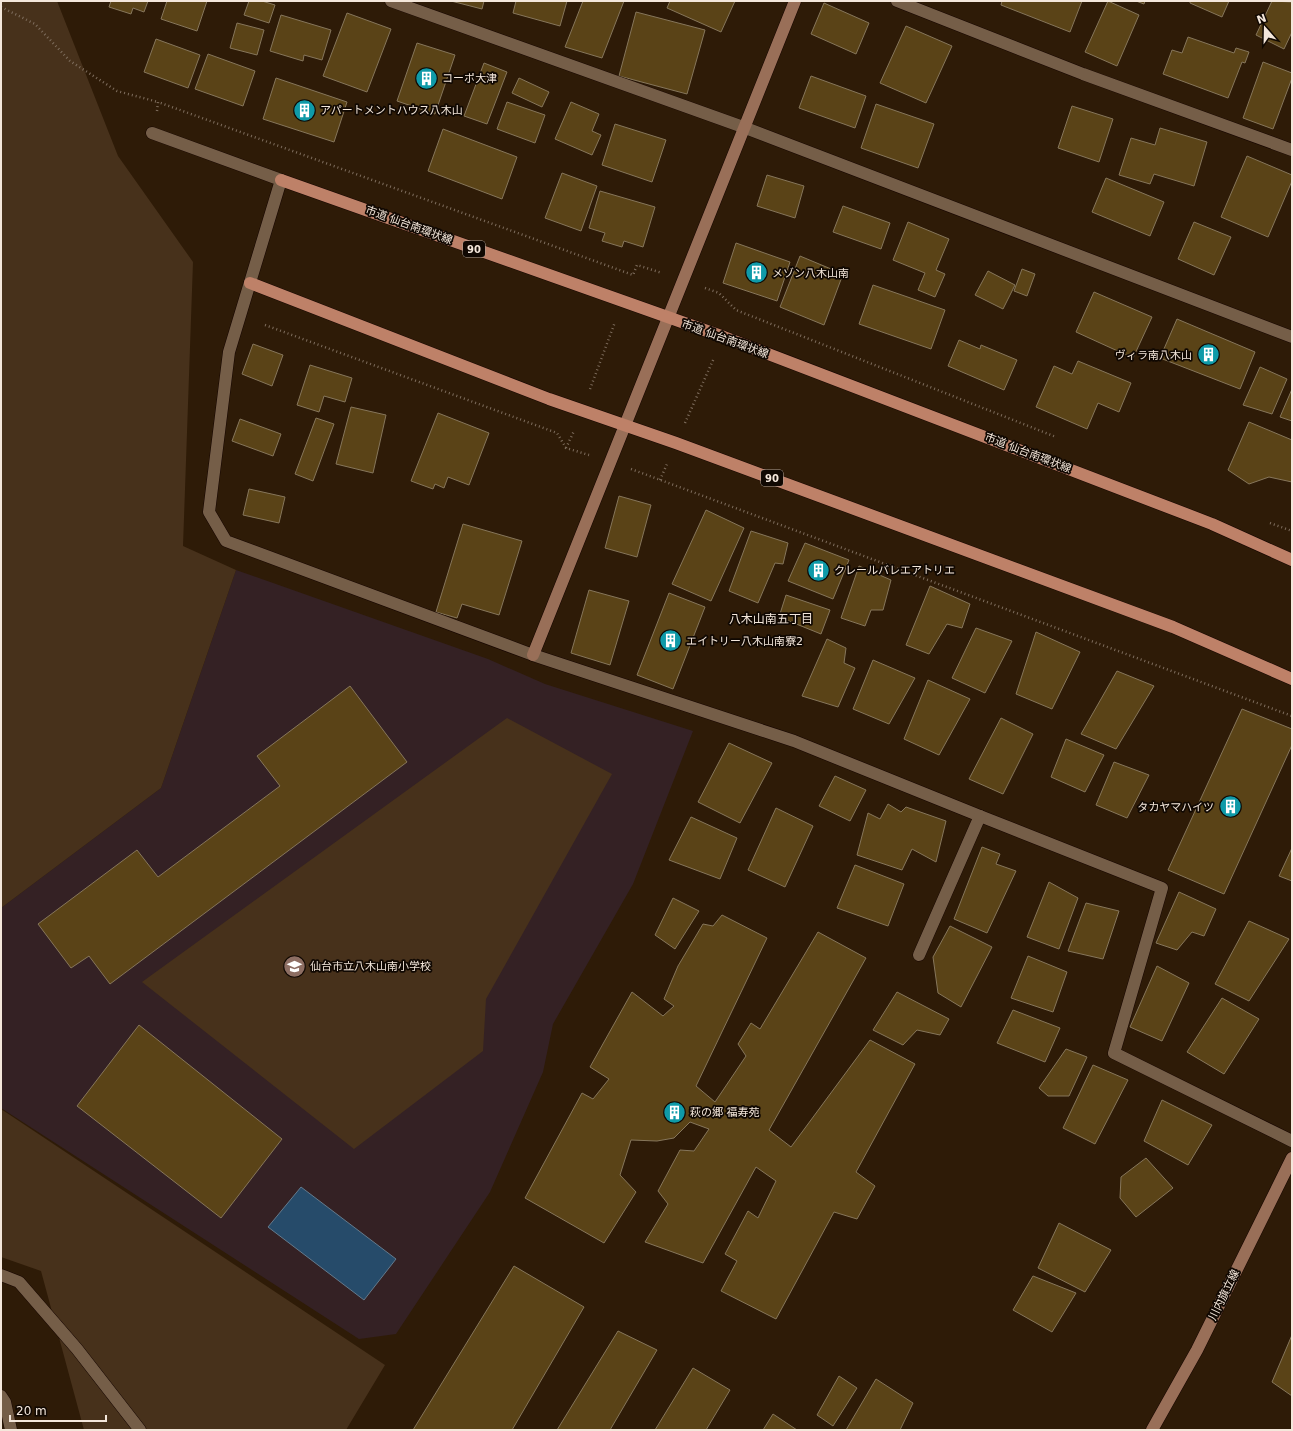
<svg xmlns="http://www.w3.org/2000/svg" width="1293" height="1431" font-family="'DejaVu Sans','Noto Sans JP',sans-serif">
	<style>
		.education { fill: #342124 }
		.green { fill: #47311b }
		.water { fill: #264b6a; stroke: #647a8c }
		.building { fill: #5a4317; stroke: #86765b }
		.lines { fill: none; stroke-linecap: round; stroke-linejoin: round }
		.lane-casing { stroke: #160500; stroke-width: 13 }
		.street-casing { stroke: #160500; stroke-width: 13 }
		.secondary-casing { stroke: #160500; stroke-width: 13 }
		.primary-casing { stroke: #160500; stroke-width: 13 }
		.path { stroke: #7f6e5e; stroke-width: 2.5; stroke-dasharray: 1 3; stroke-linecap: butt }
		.lane { stroke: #755e48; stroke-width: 12 }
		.street { stroke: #755e48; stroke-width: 12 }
		.secondary { stroke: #996f58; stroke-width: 12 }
		.primary { stroke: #be8168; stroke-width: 12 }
		.labels { text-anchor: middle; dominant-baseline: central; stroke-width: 3.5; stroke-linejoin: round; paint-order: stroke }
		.shield { fill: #100802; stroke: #b0a49a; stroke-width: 1 }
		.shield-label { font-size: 10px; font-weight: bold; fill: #f4e7db }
		.poi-label { font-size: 11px; fill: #f4e7db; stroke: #100802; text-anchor: start }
		.street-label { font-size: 11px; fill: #f4e7db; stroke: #100802 }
		.neighbourhood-label { font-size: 12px; fill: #f4e7db; stroke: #100802 }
	</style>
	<rect width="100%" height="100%" fill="#2e1b07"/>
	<path class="education" d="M 236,570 L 488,659 L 545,684 L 693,731 L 633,884 L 553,1024 L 543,1072 L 490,1192 L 396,1334 L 359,1339 L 1,1108 L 1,908 L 161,788 Z"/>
	<g class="green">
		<path d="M 1,1 L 57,1 L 118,156 L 193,262 L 183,546 L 236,570 L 161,788 L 1,908 Z"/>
		<path d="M 507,718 L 612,774 L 486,999 L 483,1051 L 354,1149 L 142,982 Z"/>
		<path d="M 1,1109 L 385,1365 L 346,1430 L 84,1430 L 41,1271 L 1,1257 Z"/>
	</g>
	<path class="water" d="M 301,1187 L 396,1259 L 364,1300 L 268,1227 Z"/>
	<g class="building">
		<path d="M 111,1 L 148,1 L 144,12 L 133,8 L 131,14 L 109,7 Z"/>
		<path d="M 167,1 L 207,1 L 197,31 L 161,19 Z"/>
		<path d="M 249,1 L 262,1 L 275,5 L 269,23 L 244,15 Z"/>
		<path d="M 451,1 L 484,1 L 482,9 Z"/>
		<path d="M 516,1 L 567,1 L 560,26 L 513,13 Z"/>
		<path d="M 583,1 L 624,1 L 602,58 L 565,47 Z"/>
		<path d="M 670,1 L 735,1 L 721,32 L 667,8 Z"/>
		<path d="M 1002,1 L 1082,1 L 1070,32 L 1001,5 Z"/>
		<path d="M 1108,1 L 1139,15 L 1117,66 L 1085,52 Z"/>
		<path d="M 1136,1 L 1145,1 L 1144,4 Z"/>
		<path d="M 1190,1 L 1229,1 L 1222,17 L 1190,3 Z"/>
		<path d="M 1272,1 L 1292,2 L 1292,32 L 1284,49 L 1256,35 Z"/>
		<path d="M 824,3 L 869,23 L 856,54 L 811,34 Z"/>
		<path d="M 636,12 L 705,30 L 687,94 L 619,76 Z"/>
		<path d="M 347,13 L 391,29 L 367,92 L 323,76 Z"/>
		<path d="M 281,15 L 331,30 L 322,60 L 304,55 L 303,61 L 270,51 Z"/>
		<path d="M 237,23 L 264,30 L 257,55 L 230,48 Z"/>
		<path d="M 906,26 L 952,46 L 926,103 L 880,83 Z"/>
		<path d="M 1188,37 L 1234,53 L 1236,48 L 1249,52 L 1245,63 L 1242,62 L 1228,98 L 1163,74 L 1172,50 L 1182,53 Z"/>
		<path d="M 156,39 L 200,55 L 188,88 L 144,72 Z"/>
		<path d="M 417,43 L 455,55 L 435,114 L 397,101 Z"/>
		<path d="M 208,54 L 255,71 L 243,106 L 195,89 Z"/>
		<path d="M 1263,62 L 1292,73 L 1292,78 L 1273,129 L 1243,118 Z"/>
		<path d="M 484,63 L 507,72 L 487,124 L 464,116 Z"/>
		<path d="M 811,76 L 866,96 L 855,128 L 799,108 Z"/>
		<path d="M 276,78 L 347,102 L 334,142 L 263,119 Z"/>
		<path d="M 519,78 L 549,92 L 542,107 L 512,93 Z"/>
		<path d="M 507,102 L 545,115 L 535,143 L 497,129 Z"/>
		<path d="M 571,102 L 599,114 L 592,131 L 601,135 L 592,155 L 555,139 Z"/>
		<path d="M 876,104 L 934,124 L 918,168 L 861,148 Z"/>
		<path d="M 1072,106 L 1113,119 L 1099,162 L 1058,148 Z"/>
		<path d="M 615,124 L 666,140 L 652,182 L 602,165 Z"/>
		<path d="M 1160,128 L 1207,142 L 1194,186 L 1154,174 L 1150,184 L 1119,175 L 1131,138 L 1155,145 Z"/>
		<path d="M 443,129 L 517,157 L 502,199 L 428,171 Z"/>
		<path d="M 1247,156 L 1292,175 L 1292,181 L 1268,237 L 1221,217 Z"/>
		<path d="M 562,173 L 597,186 L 581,231 L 545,218 Z"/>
		<path d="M 767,175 L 804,186 L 795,218 L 757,206 Z"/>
		<path d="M 1106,178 L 1164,202 L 1150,236 L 1092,212 Z"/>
		<path d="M 600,191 L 655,207 L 643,247 L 624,241 L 622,247 L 602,241 L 605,233 L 589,228 Z"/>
		<path d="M 843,206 L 890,223 L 881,249 L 833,232 Z"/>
		<path d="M 908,222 L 949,239 L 936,270 L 945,274 L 935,297 L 918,290 L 925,273 L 893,260 Z"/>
		<path d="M 1194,222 L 1231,237 L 1214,275 L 1178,259 Z"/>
		<path d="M 736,243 L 790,262 L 777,301 L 723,283 Z"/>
		<path d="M 800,256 L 843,274 L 824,325 L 780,307 Z"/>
		<path d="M 1022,269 L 1035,274 L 1027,296 L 1014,291 Z"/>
		<path d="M 988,271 L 1015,285 L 1003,309 L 975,295 Z"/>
		<path d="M 873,285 L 945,310 L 931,349 L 859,324 Z"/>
		<path d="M 1094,292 L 1152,317 L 1133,358 L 1076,332 Z"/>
		<path d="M 1177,319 L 1255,352 L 1240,389 L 1160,358 Z"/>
		<path d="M 959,340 L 980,349 L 981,345 L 1017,360 L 1004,390 L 948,366 Z"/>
		<path d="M 253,344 L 283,355 L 272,386 L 242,374 Z"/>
		<path d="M 1078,361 L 1131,383 L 1119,412 L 1098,403 L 1087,429 L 1036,407 L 1054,366 L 1072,374 Z"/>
		<path d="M 310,365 L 352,378 L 345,402 L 324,396 L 319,412 L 297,405 Z"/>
		<path d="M 1260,367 L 1287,379 L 1272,414 L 1243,405 Z"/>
		<path d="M 1292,389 L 1292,421 L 1280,417 Z"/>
		<path d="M 351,407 L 386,415 L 373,473 L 336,464 Z"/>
		<path d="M 438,413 L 489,433 L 469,485 L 448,477 L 444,488 L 435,484 L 433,489 L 411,481 Z"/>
		<path d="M 316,418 L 334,424 L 313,481 L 295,474 Z"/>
		<path d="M 240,419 L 281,434 L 273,456 L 232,441 Z"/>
		<path d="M 1249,422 L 1292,440 L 1292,482 L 1269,477 L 1249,484 L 1228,470 Z"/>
		<path d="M 249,489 L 285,497 L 279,523 L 243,515 Z"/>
		<path d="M 619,496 L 651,505 L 637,557 L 605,548 Z"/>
		<path d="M 706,510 L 744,528 L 711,601 L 672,584 Z"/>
		<path d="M 463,524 L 522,541 L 499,615 L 462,604 L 457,618 L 436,612 Z"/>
		<path d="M 751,531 L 788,543 L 783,564 L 775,563 L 758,603 L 729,591 Z"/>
		<path d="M 805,543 L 849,560 L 833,599 L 788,581 Z"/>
		<path d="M 859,566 L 891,580 L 883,610 L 871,610 L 865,626 L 841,618 Z"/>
		<path d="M 930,586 L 970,604 L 962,628 L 947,624 L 929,654 L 906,645 Z"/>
		<path d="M 589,590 L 629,601 L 610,665 L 571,653 Z"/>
		<path d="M 669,593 L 705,607 L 673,689 L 637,675 Z"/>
		<path d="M 786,595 L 830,610 L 821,634 L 779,617 Z"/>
		<path d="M 976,628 L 1012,641 L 985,693 L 952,678 Z"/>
		<path d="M 1036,632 L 1080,652 L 1052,709 L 1016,694 Z"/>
		<path d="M 827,639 L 846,648 L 844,663 L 855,668 L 838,707 L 802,696 Z"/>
		<path d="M 873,660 L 915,678 L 889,724 L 853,709 Z"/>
		<path d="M 1117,671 L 1154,686 L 1116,749 L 1081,734 Z"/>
		<path d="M 928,680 L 970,699 L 939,755 L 904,739 Z"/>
		<path d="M 350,686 L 407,762 L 110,984 L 89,956 L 71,968 L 38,924 L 137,850 L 158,877 L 280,786 L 257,756 Z"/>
		<path d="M 1242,709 L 1292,729 L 1292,745 L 1224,894 L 1168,870 Z"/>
		<path d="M 1001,718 L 1033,734 L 1003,794 L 969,779 Z"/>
		<path d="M 1066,739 L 1104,755 L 1085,792 L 1051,777 Z"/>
		<path d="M 729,743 L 772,763 L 740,823 L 698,802 Z"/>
		<path d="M 1114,762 L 1149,775 L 1127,818 L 1096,805 Z"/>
		<path d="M 835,776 L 866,790 L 850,821 L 819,806 Z"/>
		<path d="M 888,804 L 901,812 L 906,807 L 946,821 L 936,862 L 912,849 L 902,870 L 857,855 L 868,813 L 880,819 Z"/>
		<path d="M 776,808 L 813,826 L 785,887 L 748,870 Z"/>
		<path d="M 691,817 L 737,838 L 720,879 L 669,860 Z"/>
		<path d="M 982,847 L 1000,854 L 996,864 L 1016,871 L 987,933 L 954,919 Z"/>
		<path d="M 1292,848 L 1292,881 L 1279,876 Z"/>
		<path d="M 855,865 L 904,884 L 888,926 L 837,908 Z"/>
		<path d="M 1049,882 L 1078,898 L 1059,949 L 1027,937 Z"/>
		<path d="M 1179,892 L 1216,909 L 1204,936 L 1192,932 L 1177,950 L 1156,943 Z"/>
		<path d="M 673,898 L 699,911 L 675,949 L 655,935 Z"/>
		<path d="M 1086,903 L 1119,911 L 1103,959 L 1068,951 Z"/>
		<path d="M 722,915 L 767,938 L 696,1086 L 715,1102 L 746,1056 L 738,1044 L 751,1023 L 760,1029 L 818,932 L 866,958 L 769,1130 L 791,1147 L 870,1040 L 915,1064 L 856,1172 L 875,1186 L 857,1219 L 834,1212 L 776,1319 L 721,1291 L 737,1261 L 725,1254 L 748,1211 L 758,1218 L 776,1181 L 756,1167 L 703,1263 L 645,1242 L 668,1204 L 658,1191 L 680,1150 L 694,1151 L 709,1129 L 690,1122 L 674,1138 L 657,1141 L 631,1140 L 620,1175 L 636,1192 L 604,1243 L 525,1198 L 582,1093 L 593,1099 L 609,1079 L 590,1067 L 632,992 L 663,1016 L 674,1006 L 664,999 L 678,966 L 703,924 L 713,926 Z"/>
		<path d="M 1249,921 L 1289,939 L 1249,1001 L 1215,984 Z"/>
		<path d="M 950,926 L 992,947 L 961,1007 L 938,993 L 933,957 Z"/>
		<path d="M 1028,956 L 1067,972 L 1053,1012 L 1011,998 Z"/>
		<path d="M 1157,966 L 1189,983 L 1162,1041 L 1130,1027 Z"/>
		<path d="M 897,992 L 949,1019 L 940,1035 L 917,1030 L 903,1045 L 873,1030 Z"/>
		<path d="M 1222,998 L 1259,1019 L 1224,1074 L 1187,1052 Z"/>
		<path d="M 1013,1010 L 1060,1028 L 1045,1062 L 997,1043 Z"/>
		<path d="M 139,1025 L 282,1139 L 221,1218 L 77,1106 Z"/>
		<path d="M 1066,1049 L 1087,1057 L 1069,1096 L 1048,1096 L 1039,1088 Z"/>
		<path d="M 1093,1065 L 1128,1080 L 1095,1144 L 1063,1128 Z"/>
		<path d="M 1162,1100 L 1212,1125 L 1188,1165 L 1144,1141 Z"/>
		<path d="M 1146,1158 L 1173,1188 L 1136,1217 L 1120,1198 L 1121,1177 Z"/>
		<path d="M 1059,1223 L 1111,1250 L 1085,1292 L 1038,1268 Z"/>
		<path d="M 514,1266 L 584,1307 L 512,1430 L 413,1430 Z"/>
		<path d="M 1033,1276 L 1076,1293 L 1052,1332 L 1013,1310 Z"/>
		<path d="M 618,1331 L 657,1350 L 610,1430 L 557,1430 Z"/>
		<path d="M 1292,1335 L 1292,1396 L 1272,1382 Z"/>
		<path d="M 693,1368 L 730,1390 L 706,1430 L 655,1430 Z"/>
		<path d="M 839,1376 L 857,1388 L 833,1426 L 817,1415 Z"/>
		<path d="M 876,1379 L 913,1403 L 900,1430 L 846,1430 Z"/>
		<path d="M 773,1414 L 797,1430 L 763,1430 Z"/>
	</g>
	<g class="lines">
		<defs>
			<g id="lane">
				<path d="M 1,1275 L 19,1282 L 77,1349 L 140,1430"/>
				<path d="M 1,1396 L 5,1402 L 11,1430"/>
			</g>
			<g id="street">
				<path d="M 391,1 L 743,127 L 1292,337"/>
				<path d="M 897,1 L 1083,74 L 1292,150"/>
				<path d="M 152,133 L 281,180 L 229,352 L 209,512 L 226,541 L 533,655 L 794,741 L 980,816 L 1162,888 L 1114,1053 L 1292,1141"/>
				<path d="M 919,955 L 980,816"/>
			</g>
			<g id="secondary">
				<path d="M 533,655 L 795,1"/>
				<path d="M 1152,1430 L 1197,1350 L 1292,1158"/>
			</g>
			<g id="primary">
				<path d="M 281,180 L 724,337 L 1212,524 L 1292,560"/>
				<path d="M 250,283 L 549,399 L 676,443 L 1173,627 L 1292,679"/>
			</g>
		</defs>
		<use href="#lane" class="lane-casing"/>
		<use href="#street" class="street-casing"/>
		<use href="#secondary" class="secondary-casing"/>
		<use href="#primary" class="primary-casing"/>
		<g class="path">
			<path d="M 1,7 L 35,24 L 70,61 L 117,91 L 158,102"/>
			<path d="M 157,111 L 158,102 L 633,275 L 637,265 L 662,273"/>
			<path d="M 705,288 L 719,293 L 736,310 L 1056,437"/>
			<path d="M 265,325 L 557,433 L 566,448 L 589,455"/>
			<path d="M 590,389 L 615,322"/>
			<path d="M 685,423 L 714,358"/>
			<path d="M 566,448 L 574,431"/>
			<path d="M 631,469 L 1292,716"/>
			<path d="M 660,480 L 667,464"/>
			<path d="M 1270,523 L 1292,531"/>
		</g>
		<use href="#lane" class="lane"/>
		<use href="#street" class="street"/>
		<use href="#secondary" class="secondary"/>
		<use href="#primary" class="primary"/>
	</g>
	<defs>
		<symbol id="building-disc" viewBox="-11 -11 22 22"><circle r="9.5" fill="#0f9aa8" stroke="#100802"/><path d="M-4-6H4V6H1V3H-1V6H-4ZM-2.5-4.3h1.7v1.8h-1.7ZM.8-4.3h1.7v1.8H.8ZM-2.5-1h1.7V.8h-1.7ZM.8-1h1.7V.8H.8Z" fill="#fff"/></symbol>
		<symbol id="school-disc" viewBox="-11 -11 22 22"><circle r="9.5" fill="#8d6e63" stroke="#100802"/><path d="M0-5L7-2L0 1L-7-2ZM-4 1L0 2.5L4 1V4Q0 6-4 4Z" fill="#fff"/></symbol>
	</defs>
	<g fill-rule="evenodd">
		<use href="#building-disc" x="414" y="66" width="25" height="25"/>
		<use href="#building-disc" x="292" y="98" width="25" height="25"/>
		<use href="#building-disc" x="744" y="260" width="25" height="25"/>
		<use href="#building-disc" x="1196" y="342" width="25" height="25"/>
		<use href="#building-disc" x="806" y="558" width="25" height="25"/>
		<use href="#building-disc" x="658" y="628" width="25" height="25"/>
		<use href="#building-disc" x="1218" y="794" width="25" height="25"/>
		<use href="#school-disc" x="282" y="954" width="25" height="25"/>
		<use href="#building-disc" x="662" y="1100" width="25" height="25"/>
	</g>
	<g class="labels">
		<g class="shield">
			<rect x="463" y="241" width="22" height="16" rx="3"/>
			<rect x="761" y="470" width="22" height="16" rx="3"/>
		</g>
		<g class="shield-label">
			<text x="474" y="249">90</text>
			<text x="772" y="478">90</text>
		</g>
		<g class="poi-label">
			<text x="442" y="78">コーポ大津</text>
			<text x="320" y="110">アパートメントハウス八木山</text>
			<text x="772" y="273">メゾン八木山南</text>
			<text x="1192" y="355" text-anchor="end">ヴィラ南八木山</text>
			<text x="834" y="570">クレールバレエアトリエ</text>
			<text x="686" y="641">エイトリー八木山南寮2</text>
			<text x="1214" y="807" text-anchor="end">タカヤマハイツ</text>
			<text x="310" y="966">仙台市立八木山南小学校</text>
			<text x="690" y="1112">萩の郷 福寿苑</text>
		</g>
		<g class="street-label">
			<text transform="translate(409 225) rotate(20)">市道 仙台南環状線</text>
			<text transform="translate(725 339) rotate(20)">市道 仙台南環状線</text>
			<text transform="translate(1028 453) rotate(21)">市道 仙台南環状線</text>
			<text transform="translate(1224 1295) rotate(-64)">川内旗立線</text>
		</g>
		<g class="neighbourhood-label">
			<text x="771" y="619">八木山南五丁目</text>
		</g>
	</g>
	<rect width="1293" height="1431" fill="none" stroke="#f4e7db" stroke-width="4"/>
	<g transform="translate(1265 28) rotate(340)" stroke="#100802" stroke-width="3" paint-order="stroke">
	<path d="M0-3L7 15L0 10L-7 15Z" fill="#f4e7db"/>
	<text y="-6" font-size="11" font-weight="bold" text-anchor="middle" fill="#f4e7db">N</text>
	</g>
	<path d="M10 1415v6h96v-6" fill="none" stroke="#f4e7db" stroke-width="2"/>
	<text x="16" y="1415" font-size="12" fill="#f4e7db" stroke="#100802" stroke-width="3" paint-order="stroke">20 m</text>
</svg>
